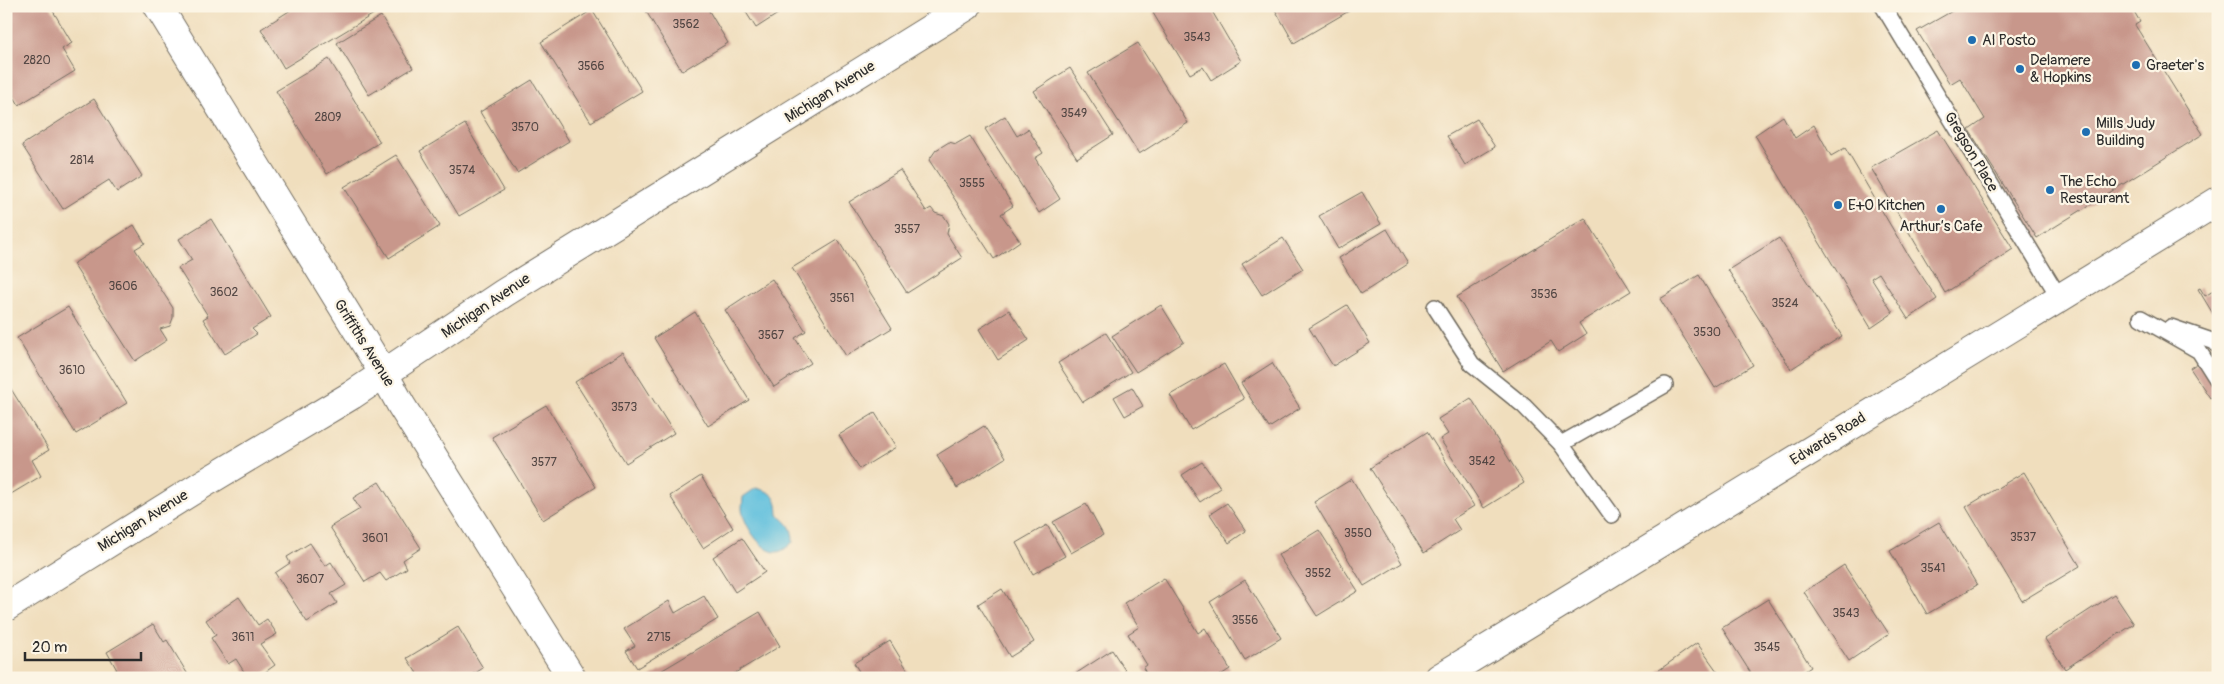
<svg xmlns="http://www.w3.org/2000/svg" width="2224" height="684" font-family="Pangolin,sans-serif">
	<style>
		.water { fill: #5fbfdd; stroke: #457584 }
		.building { fill: #c8978b }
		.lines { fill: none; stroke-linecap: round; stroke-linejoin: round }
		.lane-casing { stroke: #706a5e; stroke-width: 18 }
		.street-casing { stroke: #706a5e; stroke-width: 30 }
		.secondary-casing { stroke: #706a5e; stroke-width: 30 }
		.lane { stroke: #fff; stroke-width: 15 }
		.street { stroke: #fff; stroke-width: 28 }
		.secondary { stroke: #fff; stroke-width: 28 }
		.poi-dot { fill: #1f6fb2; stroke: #fcf5e5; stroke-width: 2 }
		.labels { text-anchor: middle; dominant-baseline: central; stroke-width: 4.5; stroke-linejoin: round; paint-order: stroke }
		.number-label { font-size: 12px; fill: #524643 }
		.poi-label { font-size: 15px; fill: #2b2b2b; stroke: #fcf5e5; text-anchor: start }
		.street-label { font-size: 15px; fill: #2b2b2b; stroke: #fcf5e5 }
	</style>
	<rect width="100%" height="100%" fill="#fcf5e5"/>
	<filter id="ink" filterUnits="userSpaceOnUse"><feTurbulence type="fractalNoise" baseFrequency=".02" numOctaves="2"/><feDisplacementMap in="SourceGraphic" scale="10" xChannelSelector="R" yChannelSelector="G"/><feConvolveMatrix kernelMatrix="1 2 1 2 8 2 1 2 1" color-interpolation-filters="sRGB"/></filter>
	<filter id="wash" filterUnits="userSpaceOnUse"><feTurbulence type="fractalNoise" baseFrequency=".0096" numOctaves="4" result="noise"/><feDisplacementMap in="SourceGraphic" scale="20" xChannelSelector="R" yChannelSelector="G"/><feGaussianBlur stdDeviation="1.12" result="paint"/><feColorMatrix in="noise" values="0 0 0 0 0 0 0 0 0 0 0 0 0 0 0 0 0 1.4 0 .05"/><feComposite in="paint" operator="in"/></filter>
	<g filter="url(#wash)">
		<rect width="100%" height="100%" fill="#f0debd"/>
		<path class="water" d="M 756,488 C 775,493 777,496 778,515 C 789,523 793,529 793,542 C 788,546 783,552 776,552 C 761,552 742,522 742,508 C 742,505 743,500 743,497 Z"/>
		<g id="blocks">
			<g class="building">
				<path d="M 6,6 L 50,6 L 72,43 L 62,49 L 75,71 L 19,105 L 6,83 Z"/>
				<path d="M 297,6 L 381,6 L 382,9 L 284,68 L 261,29 Z"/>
				<path d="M 643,6 L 706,6 L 728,43 L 682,71 Z"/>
				<path d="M 742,6 L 790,6 L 756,28 Z"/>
				<path d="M 1165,6 L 1209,6 L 1241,61 L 1211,80 L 1203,67 L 1190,74 L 1153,13 Z"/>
				<path d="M 1273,6 L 1354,6 L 1354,8 L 1294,43 Z"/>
				<path d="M 1961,6 L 2131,6 L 2140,22 L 2135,25 L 2203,134 L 2037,238 L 1969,130 L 1985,119 L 1960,78 L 1950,84 L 1917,31 Z"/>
				<path d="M 592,10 L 642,91 L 591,122 L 541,42 Z"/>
				<path d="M 381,16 L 413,68 L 369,95 L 337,43 Z"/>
				<path d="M 1138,43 L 1188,123 L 1139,154 L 1088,73 Z"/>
				<path d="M 329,59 L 380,142 L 327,174 L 276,91 Z"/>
				<path d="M 1070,68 L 1113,135 L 1077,158 L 1034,91 Z"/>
				<path d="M 532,80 L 569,141 L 517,173 L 480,112 Z"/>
				<path d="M 94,99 L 142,176 L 117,192 L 109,180 L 63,209 L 22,145 Z"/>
				<path d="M 1005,116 L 1017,136 L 1028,129 L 1043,153 L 1035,158 L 1060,199 L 1039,213 L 985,129 Z"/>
				<path d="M 1783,116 L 1795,138 L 1814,125 L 1831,156 L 1845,148 L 1908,255 L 1937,299 L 1908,319 L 1879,273 L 1871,278 L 1893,313 L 1871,328 L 1755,135 Z"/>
				<path d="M 1477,119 L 1495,147 L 1465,165 L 1447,136 Z"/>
				<path d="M 465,124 L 504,190 L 459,216 L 420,151 Z"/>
				<path d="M 1938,130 L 2013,249 L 1945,293 L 1871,168 Z"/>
				<path d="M 970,136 L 1013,206 L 1001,214 L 1020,241 L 994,259 L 929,160 L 936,150 L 949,142 L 956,144 Z"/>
				<path d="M 396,155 L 440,226 L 389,258 L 344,187 Z"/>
				<path d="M 900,170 L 926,211 L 931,208 L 935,213 L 944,216 L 949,224 L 947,234 L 962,258 L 907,293 L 849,202 Z"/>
				<path d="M 1362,192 L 1381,224 L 1338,249 L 1319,216 Z"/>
				<path d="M 1585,218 L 1631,291 L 1579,323 L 1586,334 L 1558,352 L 1551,341 L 1503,371 L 1457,297 Z"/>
				<path d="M 211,219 L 271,317 L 252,329 L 257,334 L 225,354 L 203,319 L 208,316 L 178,268 L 192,260 L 179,239 Z"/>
				<path d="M 134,225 L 145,243 L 135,249 L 173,308 L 173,318 L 170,326 L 160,329 L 167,340 L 135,361 L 73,264 Z"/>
				<path d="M 1387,229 L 1408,264 L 1361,294 L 1339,258 Z"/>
				<path d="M 1283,238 L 1303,269 L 1262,295 L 1242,264 Z"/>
				<path d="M 1779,238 L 1842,336 L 1791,369 L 1728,270 Z"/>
				<path d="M 838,240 L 892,328 L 846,356 L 792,268 Z"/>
				<path d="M 1699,275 L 1753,365 L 1715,388 L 1660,299 Z"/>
				<path d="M 772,279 L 806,331 L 795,338 L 811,363 L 774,387 L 725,310 Z"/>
				<path d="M 2200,288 L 2205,296 L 2218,288 L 2218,322 L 2198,289 Z"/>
				<path d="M 1161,305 L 1184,342 L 1136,372 L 1112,336 Z"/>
				<path d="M 1347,305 L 1370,343 L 1333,366 L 1309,328 Z"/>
				<path d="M 68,307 L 127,403 L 76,434 L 17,338 Z"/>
				<path d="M 1009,310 L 1029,340 L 998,360 L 979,329 Z"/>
				<path d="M 695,312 L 749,400 L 708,426 L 654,338 Z"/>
				<path d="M 1106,333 L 1131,372 L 1083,402 L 1058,363 Z"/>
				<path d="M 2218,350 L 2218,393 L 2210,398 L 2190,368 Z"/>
				<path d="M 623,352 L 674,433 L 626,463 L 575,382 Z"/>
				<path d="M 1272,363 L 1300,408 L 1269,428 L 1241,383 Z"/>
				<path d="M 1224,364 L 1244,399 L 1191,430 L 1170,395 Z"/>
				<path d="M 6,381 L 49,450 L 32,460 L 41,476 L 6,497 Z"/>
				<path d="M 1132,387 L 1143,406 L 1125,416 L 1114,397 Z"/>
				<path d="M 1471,398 L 1524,483 L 1484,508 L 1440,439 L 1448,434 L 1438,419 Z"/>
				<path d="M 546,405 L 596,487 L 543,520 L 492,437 Z"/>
				<path d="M 875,413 L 896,447 L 860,469 L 839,435 Z"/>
				<path d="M 984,426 L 1005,458 L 957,488 L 937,455 Z"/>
				<path d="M 1427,432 L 1474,506 L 1453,519 L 1460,530 L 1424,553 L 1370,468 Z"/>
				<path d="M 1202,462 L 1221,488 L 1200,502 L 1182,475 Z"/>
				<path d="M 2024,472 L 2080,566 L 2022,601 L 1966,507 Z"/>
				<path d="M 701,476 L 733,528 L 703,548 L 670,496 Z"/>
				<path d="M 1352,479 L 1402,563 L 1364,586 L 1314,502 Z"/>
				<path d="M 379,482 L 421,548 L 403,560 L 407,568 L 386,581 L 380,573 L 365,582 L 330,527 L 360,509 L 353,498 Z"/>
				<path d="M 1227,503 L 1246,531 L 1229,543 L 1210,514 Z"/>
				<path d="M 1086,504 L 1103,535 L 1071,553 L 1053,522 Z"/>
				<path d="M 1939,522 L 1977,585 L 1927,614 L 1890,551 Z"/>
				<path d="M 1047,525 L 1065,556 L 1033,574 L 1016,543 Z"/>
				<path d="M 1319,530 L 1358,591 L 1317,616 L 1278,555 Z"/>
				<path d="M 742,538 L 765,572 L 735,592 L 713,557 Z"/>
				<path d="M 310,543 L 325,566 L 331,562 L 346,585 L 331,594 L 337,603 L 307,622 L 275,573 L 290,563 L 287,557 Z"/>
				<path d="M 1844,565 L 1889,634 L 1849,661 L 1804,592 Z"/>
				<path d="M 1164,578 L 1198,633 L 1205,628 L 1230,669 L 1216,678 L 1207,678 L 1205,674 L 1199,678 L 1149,678 L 1143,668 L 1147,665 L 1128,634 L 1139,627 L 1124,603 Z"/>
				<path d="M 1245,580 L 1281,638 L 1245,660 L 1210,602 Z"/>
				<path d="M 1002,589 L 1034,642 L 1010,657 L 978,604 Z"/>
				<path d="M 2114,594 L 2134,624 L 2065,669 L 2045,639 Z"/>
				<path d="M 704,596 L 718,619 L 637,668 L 626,651 L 635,646 L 624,629 L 669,601 L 675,613 Z"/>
				<path d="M 239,597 L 258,625 L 267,619 L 277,634 L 260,644 L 275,665 L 257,678 L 248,678 L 236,659 L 228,664 L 211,638 L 216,635 L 206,620 Z"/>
				<path d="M 1768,599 L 1811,667 L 1795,678 L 1754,678 L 1722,628 Z"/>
				<path d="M 760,612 L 780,646 L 730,676 L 731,678 L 649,678 Z"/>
				<path d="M 153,624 L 164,642 L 167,640 L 190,678 L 117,678 L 114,672 L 117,670 L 107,652 Z"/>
				<path d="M 458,627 L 483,668 L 468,678 L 420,678 L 407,658 Z"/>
				<path d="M 890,641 L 910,674 L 904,678 L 863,678 L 854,663 Z"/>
				<path d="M 1697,643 L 1722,678 L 1648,678 Z"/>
				<path d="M 1112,650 L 1130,678 L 1069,678 Z"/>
			</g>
		</g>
	</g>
	<g filter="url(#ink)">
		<use href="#blocks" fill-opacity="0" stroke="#706a5e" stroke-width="1"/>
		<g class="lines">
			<defs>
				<g id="lane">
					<path d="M 1883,6 L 2059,297"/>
					<path d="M 1435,307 L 1472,364 L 1524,406 L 1561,444"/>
					<path d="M 2141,318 L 2199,351 L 2218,381"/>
					<path d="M 2171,327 L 2215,342 L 2218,346"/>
					<path d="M 1612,515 L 1561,444 L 1665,385"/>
				</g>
				<g id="street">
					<path d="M 158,6 L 384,374 L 401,405 L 572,678"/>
					<path d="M 6,607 L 203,484 L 352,395 L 504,293 L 967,6"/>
				</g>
				<path id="secondary" d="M 1439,678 L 2218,201"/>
			</defs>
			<use href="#lane" class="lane-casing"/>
			<use href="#street" class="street-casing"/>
			<use href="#secondary" class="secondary-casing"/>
			<use href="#lane" class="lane"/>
			<use href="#street" class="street"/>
			<use href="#secondary" class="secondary"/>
		</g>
	</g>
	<g class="poi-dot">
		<circle cx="1972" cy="40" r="5"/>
		<circle cx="2136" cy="65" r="5"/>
		<circle cx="2020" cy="69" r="5"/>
		<circle cx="2086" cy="132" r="5"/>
		<circle cx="2050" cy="190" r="5"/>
		<circle cx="1838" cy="205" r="5"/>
		<circle cx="1941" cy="209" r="5"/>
	</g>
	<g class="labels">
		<g class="number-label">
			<text x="686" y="24">3562</text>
			<text x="1197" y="37">3543</text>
			<text x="37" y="60">2820</text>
			<text x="591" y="66">3566</text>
			<text x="1074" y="113">3549</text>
			<text x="328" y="117">2809</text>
			<text x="525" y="127">3570</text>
			<text x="82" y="160">2814</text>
			<text x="462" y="170">3574</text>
			<text x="972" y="183">3555</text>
			<text x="907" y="229">3557</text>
			<text x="123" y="286">3606</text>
			<text x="224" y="292">3602</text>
			<text x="1544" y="294">3536</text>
			<text x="842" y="298">3561</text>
			<text x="1785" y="303">3524</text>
			<text x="1707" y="332">3530</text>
			<text x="771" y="335">3567</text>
			<text x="72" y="370">3610</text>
			<text x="624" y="407">3573</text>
			<text x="1482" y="461">3542</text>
			<text x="544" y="462">3577</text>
			<text x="1358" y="533">3550</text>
			<text x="2023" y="537">3537</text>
			<text x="375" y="538">3601</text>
			<text x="1933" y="568">3541</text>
			<text x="1318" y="573">3552</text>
			<text x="310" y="579">3607</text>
			<text x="1846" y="613">3543</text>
			<text x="1245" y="620">3556</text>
			<text x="243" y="637">3611</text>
			<text x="659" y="637">2715</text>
			<text x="1767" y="647">3545</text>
		</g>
		<g class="poi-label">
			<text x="1982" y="40">Al Posto</text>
			<text x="2030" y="60">Delamere<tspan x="2030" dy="17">&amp; Hopkins</tspan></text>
			<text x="2146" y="65">Graeter's</text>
			<text x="2096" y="123">Mills Judy<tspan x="2096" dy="17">Building</tspan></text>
			<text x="2060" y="181">The Echo<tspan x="2060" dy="17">Restaurant</tspan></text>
			<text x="1848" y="205">E+O Kitchen</text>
			<text x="1941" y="226" text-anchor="middle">Arthur’s Cafe</text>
		</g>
		<g class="street-label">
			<text transform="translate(830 92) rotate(-32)">Michigan Avenue</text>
			<text transform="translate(1971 152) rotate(59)">Gregson Place</text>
			<text transform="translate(486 306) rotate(-34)">Michigan Avenue</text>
			<text transform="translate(364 343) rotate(58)">Griffiths Avenue</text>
			<text transform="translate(1828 439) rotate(-32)">Edwards Road</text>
			<text transform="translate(143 521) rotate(-32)">Michigan Avenue</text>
		</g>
	</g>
	<rect width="2224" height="684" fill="none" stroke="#fcf5e5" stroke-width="25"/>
	<path d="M25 652v8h116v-8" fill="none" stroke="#2b2b2b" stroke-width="2.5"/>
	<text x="32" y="652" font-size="15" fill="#2b2b2b" stroke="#fcf5e5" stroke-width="4" paint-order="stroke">20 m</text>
</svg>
